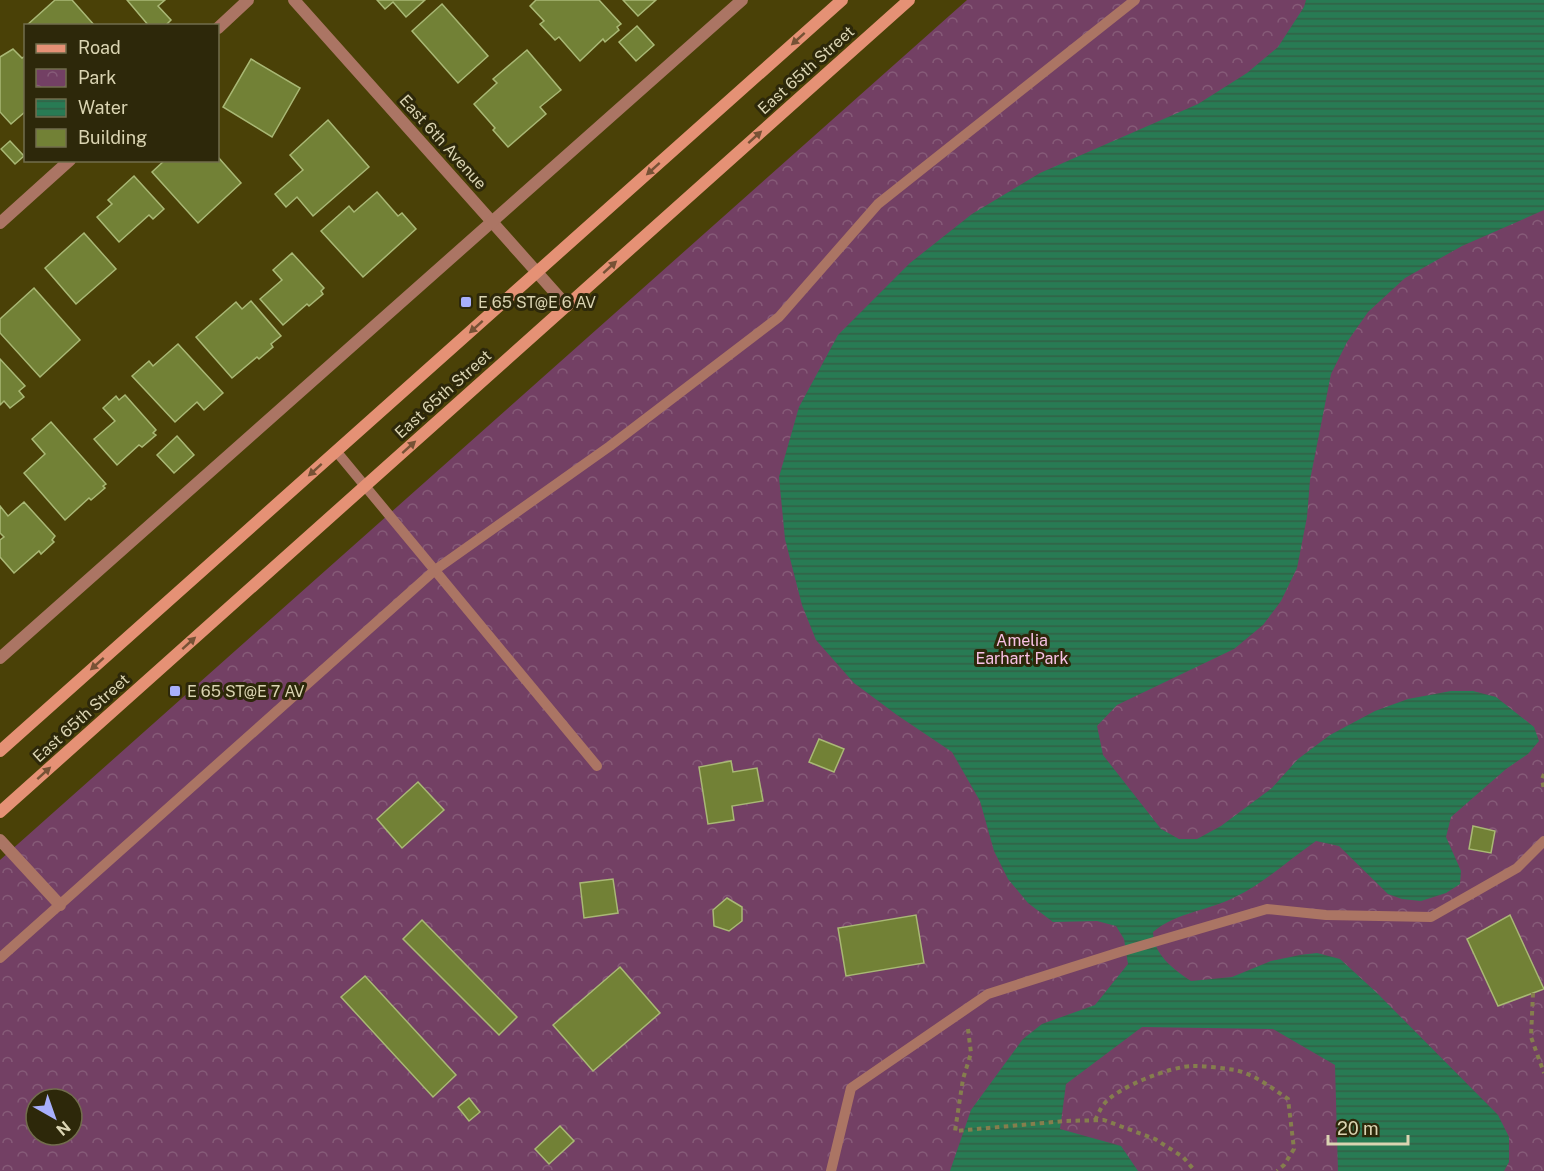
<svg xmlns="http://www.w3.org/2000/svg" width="1544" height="1171" font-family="'Public Sans',sans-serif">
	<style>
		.park { fill: url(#park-crowns); fill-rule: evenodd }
		.water { fill: url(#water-rules) }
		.building { fill: #728136; stroke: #a9b875; stroke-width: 1.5 }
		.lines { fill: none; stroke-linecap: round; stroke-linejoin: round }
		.path { stroke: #857e4d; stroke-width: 4; stroke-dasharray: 4.5 4.5; stroke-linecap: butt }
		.lane { stroke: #ab7564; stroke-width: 10 }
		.street { stroke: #ab7564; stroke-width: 12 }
		.secondary { stroke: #e59175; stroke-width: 12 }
		.oneway { fill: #775235 }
		.poi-dot { fill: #a8b0fc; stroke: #2d280a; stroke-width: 2 }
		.labels { text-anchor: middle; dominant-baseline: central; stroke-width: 6; stroke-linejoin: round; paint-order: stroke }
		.street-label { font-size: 16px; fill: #dad4b2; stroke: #2d280a }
		.poi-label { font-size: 16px; fill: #dad4b2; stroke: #2d280a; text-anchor: start }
		.park-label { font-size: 16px; fill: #f8c1e5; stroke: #2d280a }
	</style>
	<defs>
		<pattern id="park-crowns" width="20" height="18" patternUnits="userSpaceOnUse" patternTransform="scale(1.5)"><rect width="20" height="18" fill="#734064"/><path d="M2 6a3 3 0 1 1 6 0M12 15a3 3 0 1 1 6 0" fill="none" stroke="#865b78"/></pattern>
		<pattern id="water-rules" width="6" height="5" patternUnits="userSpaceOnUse" patternTransform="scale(1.5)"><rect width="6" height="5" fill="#287b54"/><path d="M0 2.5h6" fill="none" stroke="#336046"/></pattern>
	</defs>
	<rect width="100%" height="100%" fill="#4a4107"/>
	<path class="park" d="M 967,0 L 1544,0 L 1544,1171 L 0,1171 L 0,860 ZM 36,1099 L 72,1099 L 72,1135 L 36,1135 Z"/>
	<path class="water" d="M 1306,0 L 1544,0 L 1544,210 L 1462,246 L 1405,278 L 1368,312 L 1347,342 L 1331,374 L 1310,480 L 1307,517 L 1297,568 L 1281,601 L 1263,625 L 1234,649 L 1117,705 L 1097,726 L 1103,755 L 1161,829 L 1179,839 L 1197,839 L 1221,826 L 1272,788 L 1298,759 L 1330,735 L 1375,711 L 1408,699 L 1451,691 L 1473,691 L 1496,697 L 1534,727 L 1539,741 L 1528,754 L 1506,769 L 1451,817 L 1446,837 L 1461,871 L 1460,884 L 1446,893 L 1421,901 L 1402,899 L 1388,894 L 1339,846 L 1316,841 C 1290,859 1263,884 1235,897 C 1208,911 1177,912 1153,932 C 1154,955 1173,969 1191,981 L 1232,977 L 1271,961 L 1300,955 L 1317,953 L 1340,959 L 1377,993 L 1498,1115 L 1509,1137 L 1509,1162 L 1504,1171 L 1338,1171 L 1335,1065 L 1273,1029 L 1142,1027 L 1066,1084 L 1060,1129 L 1121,1146 L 1138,1171 L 950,1171 L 971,1110 L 1023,1039 L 1042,1024 L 1095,1005 L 1128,964 L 1124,939 L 1116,926 L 1097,921 L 1053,922 L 1028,903 L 1008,879 L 994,851 L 980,801 L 952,752 L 897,715 L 854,683 L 816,640 L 802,605 L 785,539 L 779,477 L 799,407 L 838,335 L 910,263 L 972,214 L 1040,173 L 1198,104 L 1247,73 L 1278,47 L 1304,7 Z"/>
	<g class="building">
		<path d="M 55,0 L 72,0 L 95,26 L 26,26 Z"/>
		<path d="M 127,0 L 165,0 L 158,6 L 171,20 L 165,26 L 149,26 Z"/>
		<path d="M 377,0 L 425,0 L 406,17 L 393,2 L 385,9 Z"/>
		<path d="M 536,0 L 599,0 L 621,24 L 617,27 L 619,30 L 605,42 L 603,39 L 580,61 L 559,37 L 555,40 L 540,24 L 544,21 L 530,6 Z"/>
		<path d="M 623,0 L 656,0 L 638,16 Z"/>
		<path d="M 442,4 L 488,56 L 458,83 L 412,31 Z"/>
		<path d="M 637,26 L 654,45 L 636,61 L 619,42 Z"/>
		<path d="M 13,49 L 22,58 L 24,57 L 26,59 L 26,111 L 11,124 L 0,112 L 0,57 Z"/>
		<path d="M 527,50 L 561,90 L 540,107 L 546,114 L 508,147 L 493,130 L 495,128 L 474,104 L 497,83 L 493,79 Z"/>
		<path d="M 251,59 L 300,88 L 272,137 L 223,107 Z"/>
		<path d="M 328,120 L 369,167 L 313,216 L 297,197 L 286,207 L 275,194 L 303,170 L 290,155 Z"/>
		<path d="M 10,141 L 24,156 L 15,164 L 1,149 Z"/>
		<path d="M 218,157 L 241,183 L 198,223 L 152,172 L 165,160 L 218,160 Z"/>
		<path d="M 134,176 L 164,209 L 153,219 L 149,215 L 119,242 L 97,217 L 112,204 L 108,200 Z"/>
		<path d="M 377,192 L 398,216 L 402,213 L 416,229 L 363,277 L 321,231 L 349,206 L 354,212 Z"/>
		<path d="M 84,233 L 116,269 L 76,304 L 45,268 Z"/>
		<path d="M 292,253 L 324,288 L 321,291 L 323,294 L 309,306 L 307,304 L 283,325 L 260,299 L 282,280 L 273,270 Z"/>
		<path d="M 34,288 L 80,340 L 40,377 L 0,333 L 0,319 Z"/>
		<path d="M 251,301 L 281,336 L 271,344 L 273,347 L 259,359 L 257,357 L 232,378 L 196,337 L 236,302 L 242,309 Z"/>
		<path d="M 178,344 L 223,393 L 204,410 L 197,402 L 175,422 L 132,376 L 149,361 L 153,366 Z"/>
		<path d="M 0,359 L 25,386 L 19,391 L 24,397 L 10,408 L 4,401 L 0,405 Z"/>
		<path d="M 125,395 L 156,430 L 153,433 L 156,435 L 142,447 L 139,445 L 117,465 L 94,439 L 115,421 L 103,408 L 116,396 L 119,400 Z"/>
		<path d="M 51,422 L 106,484 L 103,486 L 105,488 L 91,500 L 89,498 L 65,520 L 24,473 L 45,454 L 32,439 Z"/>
		<path d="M 177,436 L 194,455 L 174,473 L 157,455 Z"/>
		<path d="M 24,502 L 55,536 L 52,540 L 54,542 L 41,554 L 39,551 L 14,573 L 0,557 L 0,540 L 4,537 L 0,533 L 0,506 L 8,516 Z"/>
		<path d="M 819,739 L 844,749 L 834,772 L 809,762 Z"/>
		<path d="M 731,761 L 733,772 L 757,768 L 763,801 L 732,806 L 734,820 L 708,824 L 699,767 Z"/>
		<path d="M 418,782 L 444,810 L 402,848 L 377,819 Z"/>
		<path d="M 1473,826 L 1495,831 L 1491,853 L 1469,849 Z"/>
		<path d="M 613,879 L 618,913 L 584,918 L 580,883 Z"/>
		<path d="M 727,898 L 742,907 L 742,921 L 729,931 L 714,926 L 713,910 Z"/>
		<path d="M 916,915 L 924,963 L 846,976 L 838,928 Z"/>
		<path d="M 1510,915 L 1544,989 L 1498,1006 L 1467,939 Z"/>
		<path d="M 422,920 L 517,1017 L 499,1035 L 403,939 Z"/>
		<path d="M 620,967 L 660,1013 L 593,1071 L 553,1025 Z"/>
		<path d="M 365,976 L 456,1075 L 433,1097 L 341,997 Z"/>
		<path d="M 469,1098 L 480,1112 L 469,1121 L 458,1107 Z"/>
		<path d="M 560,1126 L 574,1141 L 549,1164 L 535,1149 Z"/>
	</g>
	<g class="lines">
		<g class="path">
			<path d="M 1544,774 L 1542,779 L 1544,790"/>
			<path d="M 1533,993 L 1531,1037 L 1544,1073"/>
			<path d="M 968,1029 L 971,1053 L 963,1079 L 955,1131 L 1065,1121 L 1104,1120 L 1155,1139 L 1183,1157 L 1195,1171"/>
			<path d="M 1095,1120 C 1098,1115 1100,1109 1104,1104 C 1117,1087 1172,1066 1193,1066 C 1206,1066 1222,1068 1235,1070 C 1254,1074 1272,1088 1288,1099 L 1294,1149 L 1284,1165 L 1277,1171"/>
		</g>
		<g class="lane">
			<path d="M 336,451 L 597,766"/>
			<path d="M 0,958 L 435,570 L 610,446 L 779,317 L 878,204 L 1135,0"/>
			<path d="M 831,1171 L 851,1088 L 988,994 L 1120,952 L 1267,909 L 1326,915 L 1431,917 L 1517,868 L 1544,841"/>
		</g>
		<g class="street">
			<path d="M 294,0 L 567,306"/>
			<path d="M 218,28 L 248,0"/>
			<path d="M 0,223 L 70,160"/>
			<path d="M 0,658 L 742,0"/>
			<path d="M 0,840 L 60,905"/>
		</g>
		<g class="secondary">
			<path d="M 0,751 L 842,0"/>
			<path d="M 0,812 L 909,0"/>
		</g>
	</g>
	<defs><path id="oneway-solid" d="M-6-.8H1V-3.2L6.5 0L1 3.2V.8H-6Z" transform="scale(1.5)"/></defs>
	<g class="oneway">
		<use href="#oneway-solid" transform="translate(798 39) rotate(138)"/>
		<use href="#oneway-solid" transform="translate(755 137) rotate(-42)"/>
		<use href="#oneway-solid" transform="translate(653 169) rotate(138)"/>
		<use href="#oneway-solid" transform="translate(610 267) rotate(-42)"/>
		<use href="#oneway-solid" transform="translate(476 327) rotate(138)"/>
		<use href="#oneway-solid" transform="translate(409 447) rotate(-42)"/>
		<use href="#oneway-solid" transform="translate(315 470) rotate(138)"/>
		<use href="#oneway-solid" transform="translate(189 643) rotate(-42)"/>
		<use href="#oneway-solid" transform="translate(97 664) rotate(138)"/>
		<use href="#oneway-solid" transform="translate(44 773) rotate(-42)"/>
	</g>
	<g class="poi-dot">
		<rect x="460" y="296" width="12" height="12" rx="3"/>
		<rect x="169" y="685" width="12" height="12" rx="3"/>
	</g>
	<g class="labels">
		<g class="street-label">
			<text transform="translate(806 70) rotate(-42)">East 65th Street</text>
			<text transform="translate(443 142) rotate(48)">East 6th Avenue</text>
			<text transform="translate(443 394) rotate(-42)">East 65th Street</text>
			<text transform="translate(81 718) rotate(-42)">East 65th Street</text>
		</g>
		<g class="poi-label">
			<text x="478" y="302">E 65 ST@E 6 AV</text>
			<text x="187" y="691">E 65 ST@E 7 AV</text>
		</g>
		<g class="park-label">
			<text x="1022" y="640">Amelia<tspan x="1022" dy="18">Earhart Park</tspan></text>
		</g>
	</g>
	<rect x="24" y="24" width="195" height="138" fill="#2d280a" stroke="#726d4d" stroke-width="1.5"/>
	<rect x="36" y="44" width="30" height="9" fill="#e59175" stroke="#726d4d" stroke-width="1.5"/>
	<text x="78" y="54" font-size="18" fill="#dad4b2">Road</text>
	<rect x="36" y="69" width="30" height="18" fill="url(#park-crowns)" stroke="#726d4d" stroke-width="1.5"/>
	<text x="78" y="84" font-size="18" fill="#dad4b2">Park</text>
	<rect x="36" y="99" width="30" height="18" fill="url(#water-rules)" stroke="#726d4d" stroke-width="1.5"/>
	<text x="78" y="114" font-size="18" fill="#dad4b2">Water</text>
	<rect x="36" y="129" width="30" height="18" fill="#728136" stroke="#726d4d" stroke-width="1.5"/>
	<text x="78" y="144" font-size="18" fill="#dad4b2">Building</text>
	<g transform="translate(54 1117) rotate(140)"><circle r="28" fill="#2d280a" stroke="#726d4d" stroke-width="1.5"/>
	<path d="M0-4.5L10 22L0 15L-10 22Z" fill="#a8b0fc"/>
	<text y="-9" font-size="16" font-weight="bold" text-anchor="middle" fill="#dad4b2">N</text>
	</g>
	<path d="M1328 1135v9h80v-9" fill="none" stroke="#dad4b2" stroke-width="3"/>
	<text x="1337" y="1135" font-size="18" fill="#dad4b2" stroke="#2d280a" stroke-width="4.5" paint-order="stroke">20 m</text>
</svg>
